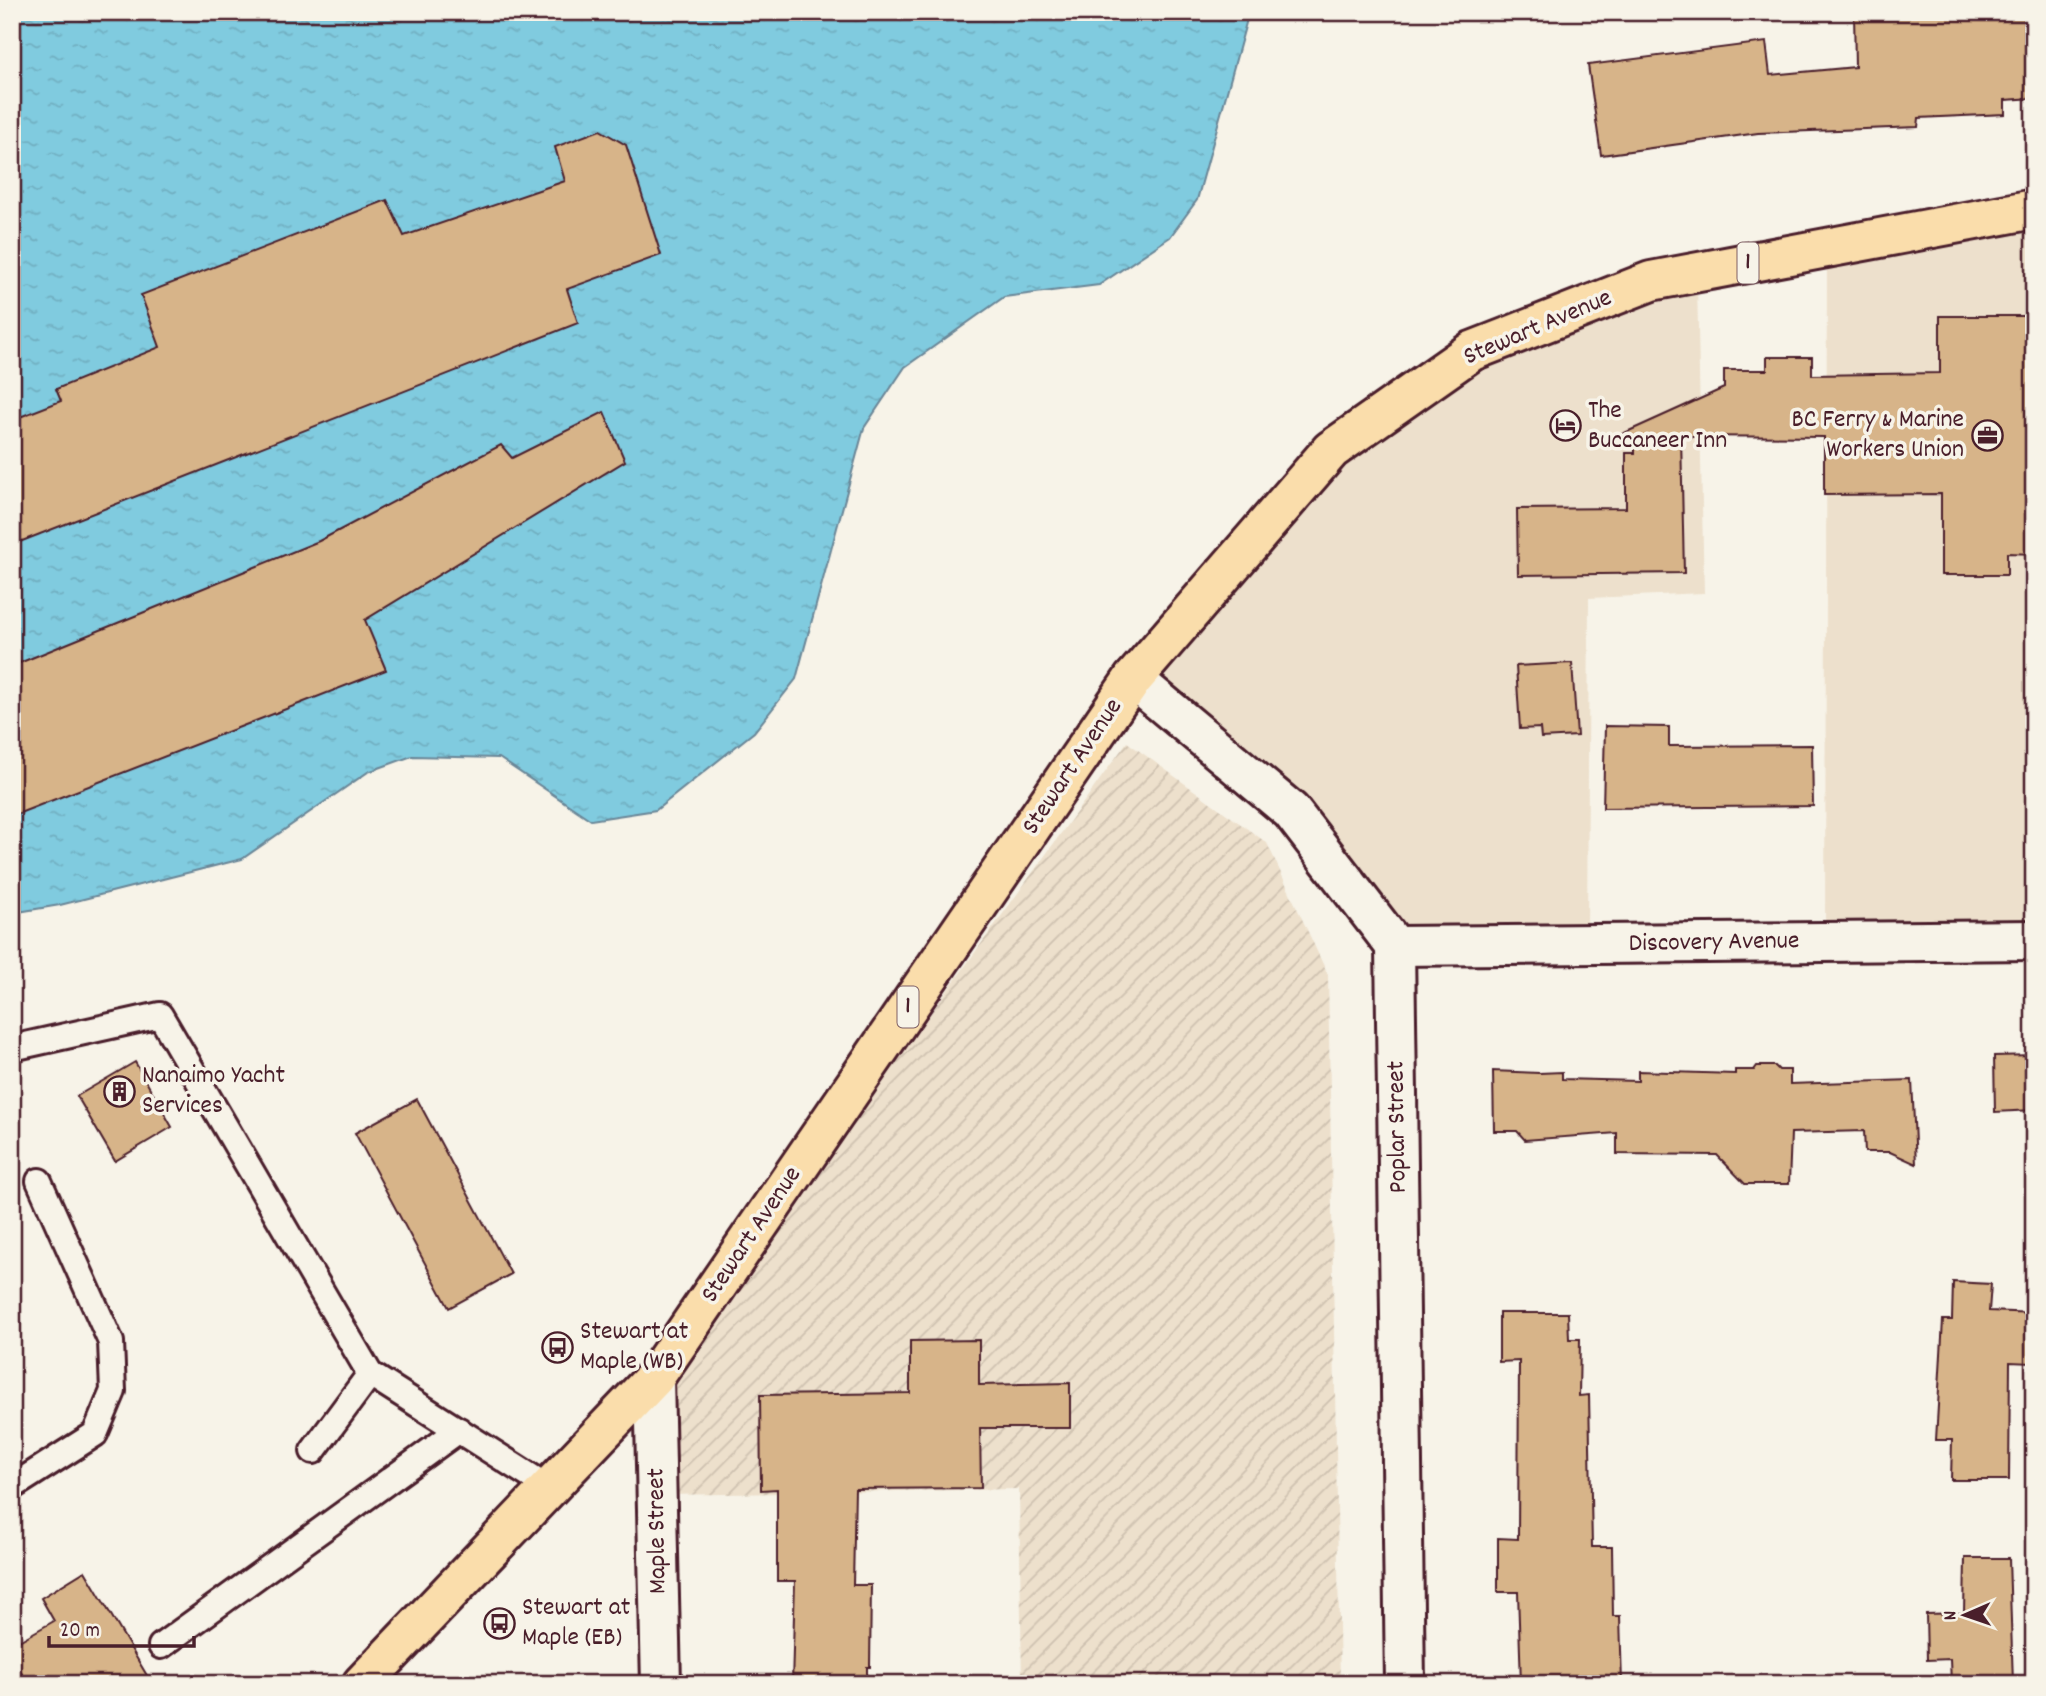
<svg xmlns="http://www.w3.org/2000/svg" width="2046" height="1696" font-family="Dekko,sans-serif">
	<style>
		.built { fill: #ede0cc }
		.industrial { fill: url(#industrial-furrows) }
		.water { fill: url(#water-ripples); stroke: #6a8697; stroke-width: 2 }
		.building { fill: #d7b489; stroke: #4a1f2b; stroke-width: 2 }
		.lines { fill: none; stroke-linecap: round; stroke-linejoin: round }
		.service-casing { stroke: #4a1f2b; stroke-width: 30 }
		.minor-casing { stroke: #4a1f2b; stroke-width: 44 }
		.trunk-casing { stroke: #4a1f2b; stroke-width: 44 }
		.service { stroke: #f7f3e8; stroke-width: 24 }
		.minor { stroke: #f7f3e8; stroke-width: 38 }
		.trunk { stroke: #faddab; stroke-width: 38 }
		.labels { text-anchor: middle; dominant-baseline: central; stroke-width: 7; stroke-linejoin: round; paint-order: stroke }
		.shield { fill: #f7f3e8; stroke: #7e5f64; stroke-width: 2 }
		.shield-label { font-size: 24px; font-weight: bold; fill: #4a1f2b }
		.street-label { font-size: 26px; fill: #4a1f2b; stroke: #f7f3e8 }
		.poi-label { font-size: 26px; fill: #4a1f2b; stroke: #f7f3e8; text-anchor: start }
	</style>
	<defs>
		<pattern id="industrial-furrows" width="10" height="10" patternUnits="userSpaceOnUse" patternTransform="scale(1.75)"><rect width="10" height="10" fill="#ede0cc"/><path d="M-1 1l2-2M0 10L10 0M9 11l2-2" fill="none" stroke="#cdc0af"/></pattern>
		<pattern id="water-ripples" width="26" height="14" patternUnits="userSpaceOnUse" patternTransform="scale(1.75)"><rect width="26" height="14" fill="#80cbdf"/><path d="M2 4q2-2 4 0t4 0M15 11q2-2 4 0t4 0" fill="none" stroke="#70aec0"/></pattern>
	</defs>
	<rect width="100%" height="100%" fill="#f7f3e8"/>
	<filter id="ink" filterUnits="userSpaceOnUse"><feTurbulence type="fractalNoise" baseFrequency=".0143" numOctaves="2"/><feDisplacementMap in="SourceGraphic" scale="14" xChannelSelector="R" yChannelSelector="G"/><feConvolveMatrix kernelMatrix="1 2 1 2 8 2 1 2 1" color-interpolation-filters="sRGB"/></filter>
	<g filter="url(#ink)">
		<g class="built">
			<path d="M 2034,220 L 2034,934 L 1825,937 L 1827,259 Z"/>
			<path d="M 1697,284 L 1704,593 L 1589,598 L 1587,937 L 1397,937 L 1149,674 L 1347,454 L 1476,361 Z"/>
		</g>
		<path class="industrial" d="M 1127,742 L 1267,843 L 1328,975 L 1340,1684 L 1022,1684 L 1019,1489 L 665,1495 L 663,1384 Z"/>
		<path class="water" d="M 12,12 L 1249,12 L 1197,200 L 1170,237 L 1099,285 L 1004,297 L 905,367 L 864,428 L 796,679 L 754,732 L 656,810 L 591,820 L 499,758 L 412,756 L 368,772 L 242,859 L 60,905 L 12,913 Z"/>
		<g class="building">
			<path d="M 1854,12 L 2034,12 L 2034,98 L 2005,100 L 2005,114 L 1919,118 L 1918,127 L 1758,133 L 1601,155 L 1588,65 L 1766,42 L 1770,75 L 1855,67 Z"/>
			<path d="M 600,130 L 626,145 L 661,255 L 567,289 L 578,323 L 12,545 L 12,420 L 61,401 L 56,389 L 160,347 L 141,295 L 387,200 L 404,236 L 565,181 L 555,147 Z"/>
			<path d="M 1940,316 L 2034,316 L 2034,554 L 2007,553 L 2007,575 L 1941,575 L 1941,494 L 1824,495 L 1824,437 L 1681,436 L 1684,573 L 1518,575 L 1517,509 L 1626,508 L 1626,453 L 1635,453 L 1635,436 L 1620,435 L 1724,388 L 1724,370 L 1767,370 L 1767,357 L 1812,357 L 1812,375 L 1940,373 Z"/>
			<path d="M 604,412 L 625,461 L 365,620 L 386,670 L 12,816 L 12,666 L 319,541 L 501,445 L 512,458 Z"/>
			<path d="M 1572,663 L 1577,736 L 1541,738 L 1540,728 L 1520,729 L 1516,666 Z"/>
			<path d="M 1605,726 L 1669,727 L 1669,746 L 1812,745 L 1813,806 L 1603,808 Z"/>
			<path d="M 2034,1055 L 2034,1110 L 1995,1112 L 1994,1056 Z"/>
			<path d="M 135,1062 L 172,1127 L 115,1161 L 77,1096 Z"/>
			<path d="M 1757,1066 L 1775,1066 L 1779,1070 L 1790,1070 L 1790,1084 L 1912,1080 L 1916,1164 L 1890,1152 L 1865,1152 L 1864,1131 L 1791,1133 L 1789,1184 L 1745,1184 L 1717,1155 L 1617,1154 L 1617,1133 L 1525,1140 L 1517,1131 L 1494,1131 L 1493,1071 L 1539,1073 L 1562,1072 L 1562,1079 L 1638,1081 L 1638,1071 L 1735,1074 L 1735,1070 L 1754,1070 Z"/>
			<path d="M 417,1099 L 511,1274 L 449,1308 L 355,1133 Z"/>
			<path d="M 1953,1282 L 1991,1284 L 1989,1311 L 2034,1313 L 2032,1363 L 2010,1362 L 2009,1480 L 1951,1480 L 1952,1440 L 1936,1440 L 1943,1320 L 1952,1320 Z"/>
			<path d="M 1499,1313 L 1568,1313 L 1569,1339 L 1580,1339 L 1579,1396 L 1589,1395 L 1592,1547 L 1612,1547 L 1613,1616 L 1620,1616 L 1622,1684 L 1521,1684 L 1518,1592 L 1498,1592 L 1498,1538 L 1518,1539 L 1519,1361 L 1499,1362 Z"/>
			<path d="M 979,1340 L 979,1385 L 1070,1383 L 1070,1428 L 980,1428 L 981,1488 L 855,1489 L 853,1585 L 871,1585 L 870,1667 L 867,1667 L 867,1684 L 792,1684 L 795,1581 L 777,1581 L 777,1489 L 761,1490 L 760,1395 L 910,1393 L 910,1341 Z"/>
			<path d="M 1965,1558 L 2009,1558 L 2013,1684 L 1951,1684 L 1950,1659 L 1927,1660 L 1926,1614 L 1964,1613 Z"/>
			<path d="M 85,1571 L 152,1684 L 28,1684 L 12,1657 L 12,1645 L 54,1621 L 41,1598 Z"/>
		</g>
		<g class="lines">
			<defs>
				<g id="service">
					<path d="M 12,1048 L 160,1015 L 370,1374 L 549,1488"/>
					<path d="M 313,1451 L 370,1374"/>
					<path d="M 12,1487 L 95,1434 L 113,1391 L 111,1342 L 39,1181"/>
					<path d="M 161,1646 L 459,1430"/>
				</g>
				<g id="minor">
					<path d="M 1133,679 L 1291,811 L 1395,946 L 1405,1684"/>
					<path d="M 1395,946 L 2034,940"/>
					<path d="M 654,1378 L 661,1684"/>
				</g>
				<path id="trunk" d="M 362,1684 L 654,1378 L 1133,679 L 1331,450 L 1472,351 L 1651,281 L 2034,209"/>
			</defs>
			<use href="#service" class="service-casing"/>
			<use href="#minor" class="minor-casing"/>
			<use href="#trunk" class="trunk-casing"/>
			<use href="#service" class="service"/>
			<use href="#minor" class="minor"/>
			<use href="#trunk" class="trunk"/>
		</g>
	</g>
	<defs>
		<symbol id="hotel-ring" viewBox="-11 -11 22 22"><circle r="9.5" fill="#f7f3e8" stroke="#4a1f2b" stroke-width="1.5"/><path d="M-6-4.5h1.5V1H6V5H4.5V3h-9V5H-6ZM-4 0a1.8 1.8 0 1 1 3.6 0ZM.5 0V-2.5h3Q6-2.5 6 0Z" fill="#4a1f2b"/></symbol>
		<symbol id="office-ring" viewBox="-11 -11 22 22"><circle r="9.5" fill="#f7f3e8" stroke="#4a1f2b" stroke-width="1.5"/><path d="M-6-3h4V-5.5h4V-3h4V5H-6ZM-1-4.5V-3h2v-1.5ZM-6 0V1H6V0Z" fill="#4a1f2b"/></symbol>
		<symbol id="building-ring" viewBox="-11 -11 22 22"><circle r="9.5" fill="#f7f3e8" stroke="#4a1f2b" stroke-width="1.5"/><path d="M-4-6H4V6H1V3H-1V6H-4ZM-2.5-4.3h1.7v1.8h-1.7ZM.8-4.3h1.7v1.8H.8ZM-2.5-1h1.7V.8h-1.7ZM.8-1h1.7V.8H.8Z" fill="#4a1f2b"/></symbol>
		<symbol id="bus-ring" viewBox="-11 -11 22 22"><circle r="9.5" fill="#f7f3e8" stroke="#4a1f2b" stroke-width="1.5"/><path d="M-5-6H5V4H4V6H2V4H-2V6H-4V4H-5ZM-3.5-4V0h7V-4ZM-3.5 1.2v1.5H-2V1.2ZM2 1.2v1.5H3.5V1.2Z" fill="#4a1f2b"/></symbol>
	</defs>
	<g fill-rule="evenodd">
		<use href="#hotel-ring" x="1548" y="408" width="35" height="35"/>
		<use href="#office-ring" x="1970" y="418" width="35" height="35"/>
		<use href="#building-ring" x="102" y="1074" width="35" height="35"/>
		<use href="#bus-ring" x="540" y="1330" width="35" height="35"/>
		<use href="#bus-ring" x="482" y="1606" width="35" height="35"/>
	</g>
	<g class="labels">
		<g class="shield">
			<rect x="1737.5" y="242.5" width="21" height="41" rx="5"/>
			<rect x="897.5" y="986.5" width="21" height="41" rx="5"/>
		</g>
		<g class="shield-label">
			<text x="1748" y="263">1</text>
			<text x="908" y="1007">1</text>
		</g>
		<g class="street-label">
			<text transform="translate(1538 328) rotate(-23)">Stewart Avenue</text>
			<text transform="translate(1073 767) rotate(-56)">Stewart Avenue</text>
			<text transform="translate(1714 943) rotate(-1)">Discovery Avenue</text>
			<text transform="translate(1398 1127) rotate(-91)">Poplar Street</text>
			<text transform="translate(752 1235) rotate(-56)">Stewart Avenue</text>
			<text transform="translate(658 1531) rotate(-91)">Maple Street</text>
		</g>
		<g class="poi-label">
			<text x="1588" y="411">The<tspan x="1588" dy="30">Buccaneer Inn</tspan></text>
			<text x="1964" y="420" text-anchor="end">BC Ferry &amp; Marine<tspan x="1964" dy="30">Workers Union</tspan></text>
			<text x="142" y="1076">Nanaimo Yacht<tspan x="142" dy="30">Services</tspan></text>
			<text x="580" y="1332">Stewart at<tspan x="580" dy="30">Maple (WB)</tspan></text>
			<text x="522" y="1608">Stewart at<tspan x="522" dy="30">Maple (EB)</tspan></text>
		</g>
	</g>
	<rect width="2046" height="1696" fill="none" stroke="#f7f3e8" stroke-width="42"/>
	<rect x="21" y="21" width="2004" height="1654" fill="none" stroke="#4a1f2b" stroke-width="2.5" filter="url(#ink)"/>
	<g transform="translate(1965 1615) rotate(268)" stroke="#f7f3e8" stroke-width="5" paint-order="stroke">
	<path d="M0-5L12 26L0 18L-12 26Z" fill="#4a1f2b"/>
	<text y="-10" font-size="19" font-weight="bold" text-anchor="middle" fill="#4a1f2b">N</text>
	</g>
	<path d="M49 1636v10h145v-10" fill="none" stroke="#4a1f2b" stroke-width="3.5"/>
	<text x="60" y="1636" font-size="21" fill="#4a1f2b" stroke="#f7f3e8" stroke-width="5" paint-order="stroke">20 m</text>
</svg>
